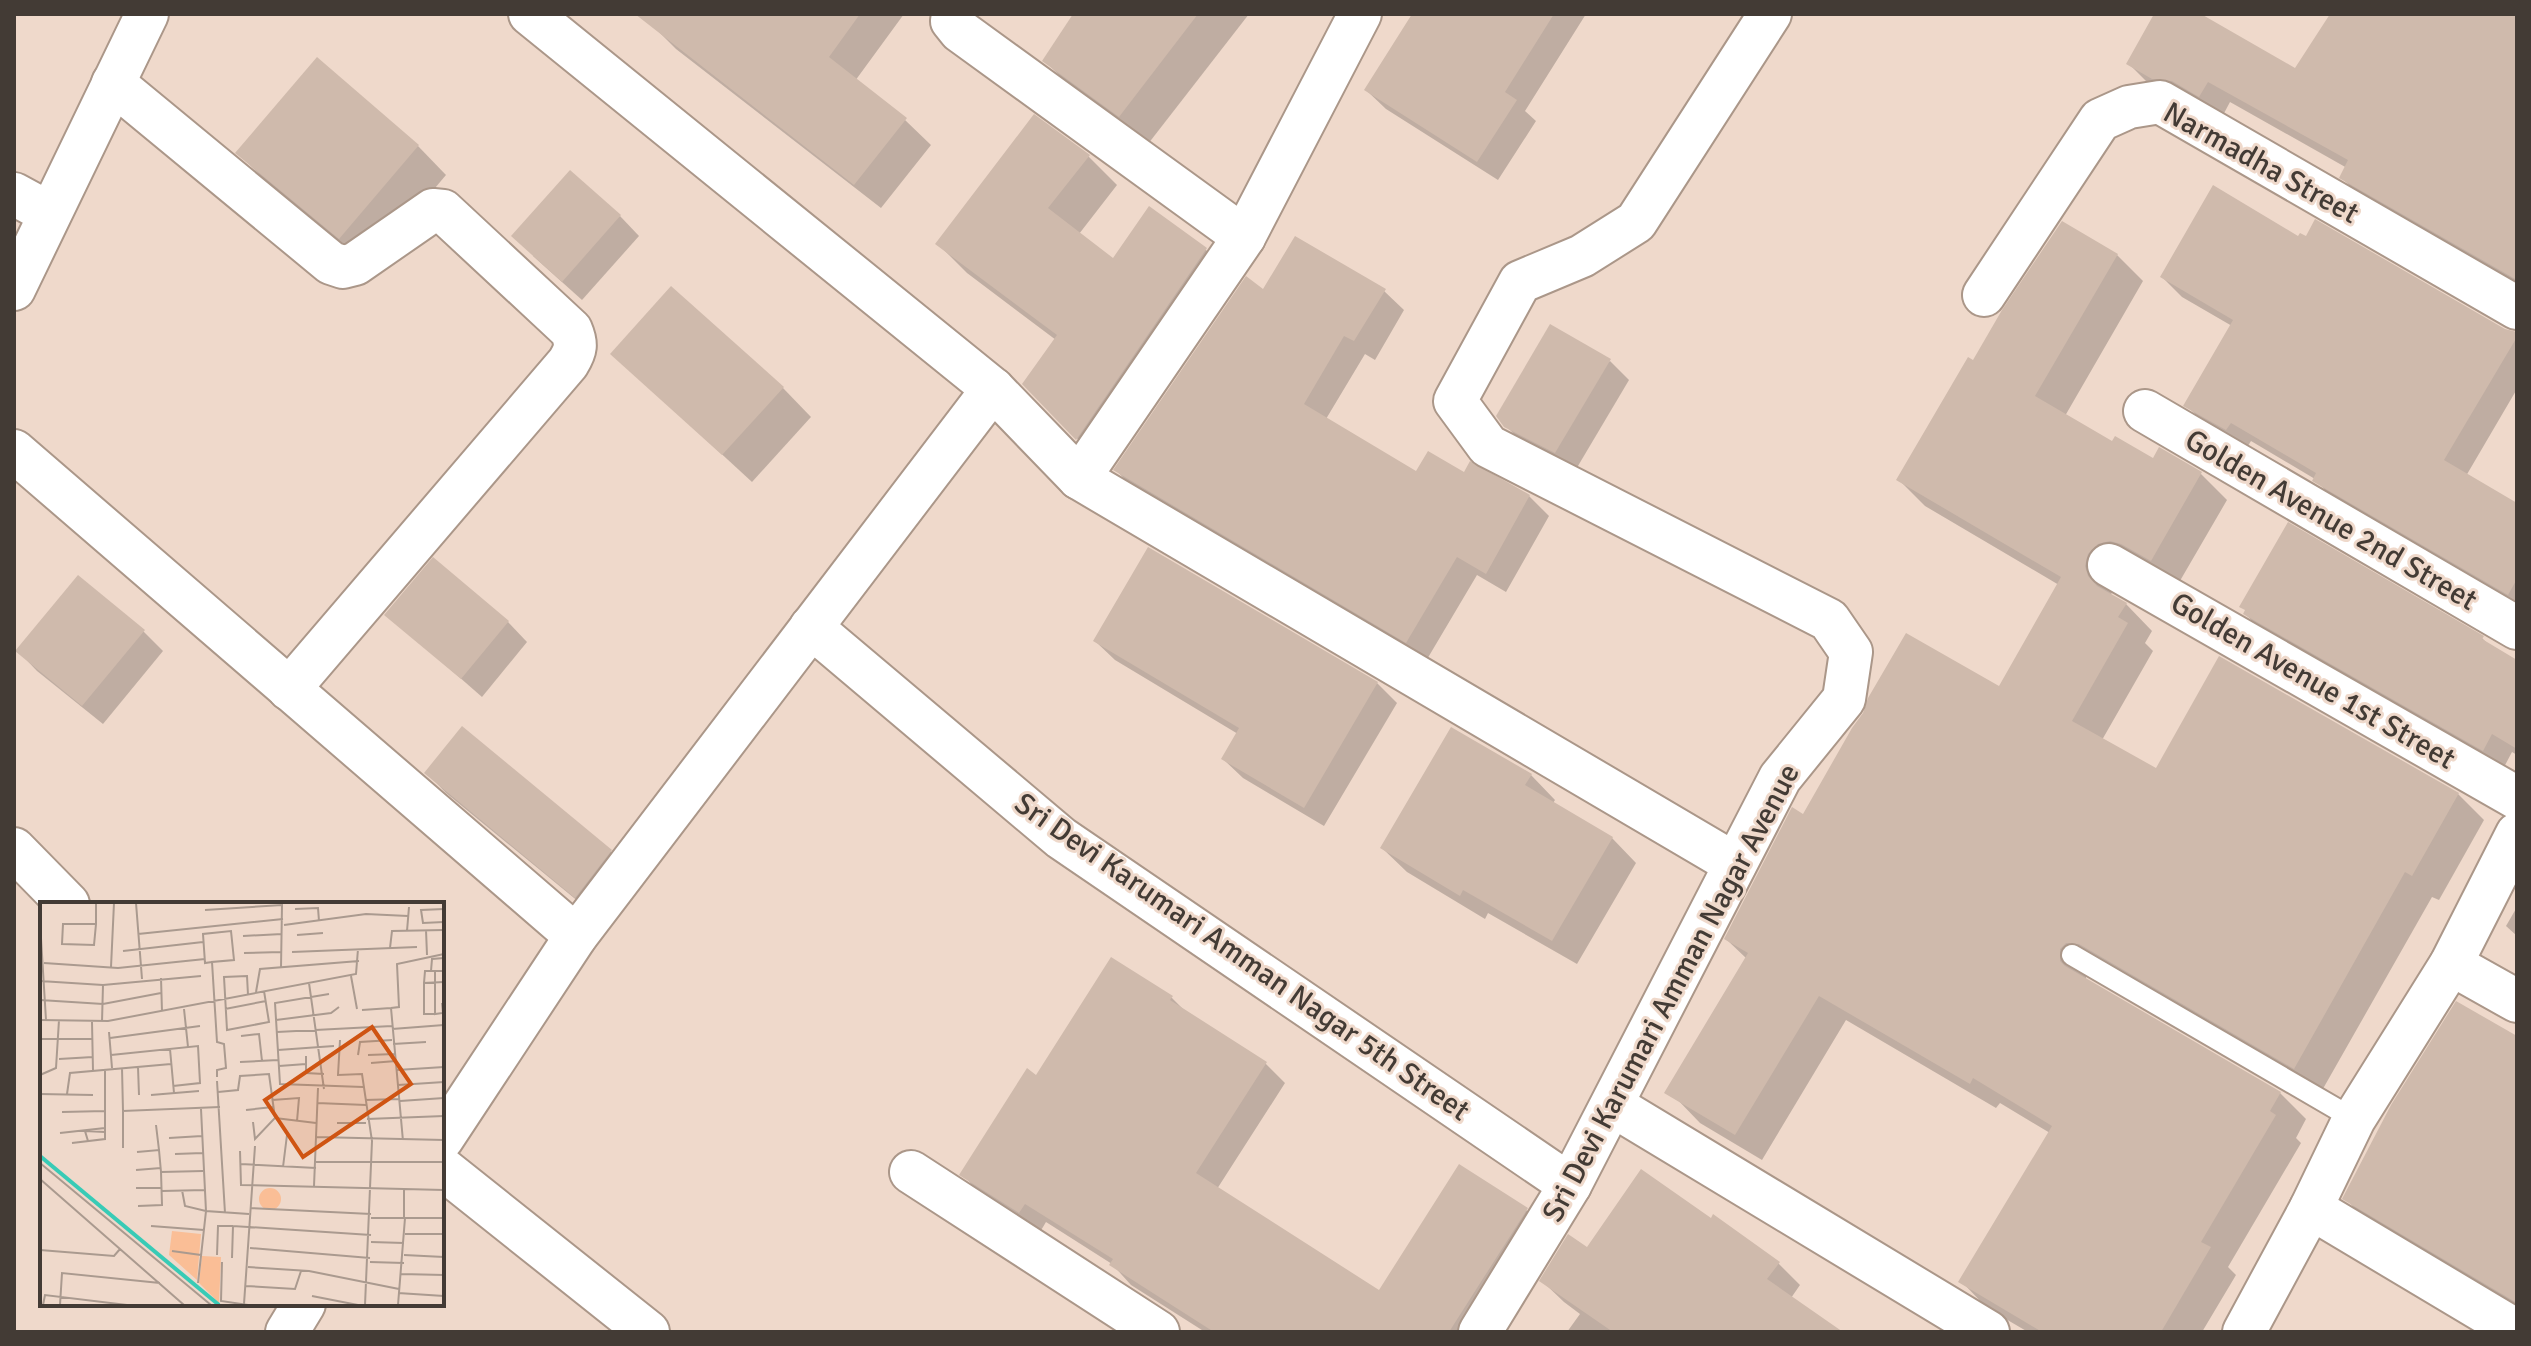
<svg xmlns="http://www.w3.org/2000/svg" width="2531" height="1346" font-family="Signika,sans-serif">
	<style>
		.shadow { fill: #0003 }
		.building { fill: #cfbaac }
		.lines { fill: none; stroke-linecap: round; stroke-linejoin: round }
		.service-casing { stroke: #ab9789; stroke-width: 24 }
		.minor-casing { stroke: #ab9789; stroke-width: 46 }
		.service { stroke: #fff; stroke-width: 20 }
		.minor { stroke: #fff; stroke-width: 42 }
		.labels { text-anchor: middle; dominant-baseline: central; stroke-width: 6; stroke-linejoin: round; paint-order: stroke }
		.street-label { font-size: 30px; fill: #433b35; stroke: #efd9cb }
		.inset-river { fill: none; stroke: #38cbb6; stroke-width: 4 }
		.inset-road { fill: none; stroke: #aa9a8f; stroke-width: 2 }
		.view { fill: #cf5412; fill-opacity: 0.15; stroke: #cf5412; stroke-width: 4 }
		.inset-edge { fill: none; stroke: #433b35; stroke-width: 4 }
	</style>
	<rect width="100%" height="100%" fill="#efd9cb"/>
	<g class="shadow">
		<path d="M 658,14 L 904,14 L 855,81 L 905,120 L 931,145 L 881,208 L 676,49 L 651,24 Z"/>
		<path d="M 1075,14 L 1249,14 L 1148,144 L 1073,89 L 1044,60 Z"/>
		<path d="M 1415,14 L 1586,14 L 1525,111 L 1536,121 L 1498,180 L 1386,109 L 1366,90 Z"/>
		<path d="M 2156,14 L 2196,14 L 2296,71 L 2332,14 L 2517,14 L 2517,288 L 2363,199 L 2341,177 L 2347,168 L 2230,102 L 2222,117 L 2150,85 L 2128,63 Z"/>
		<path d="M 317,60 L 418,146 L 446,175 L 369,266 L 266,181 L 238,153 Z"/>
		<path d="M 1088,156 L 1117,185 L 1079,234 L 1113,261 L 1150,209 L 1206,250 L 1234,278 L 1105,467 L 1024,384 L 1056,340 L 967,273 L 938,244 Z"/>
		<path d="M 620,216 L 639,236 L 582,300 L 533,256 Z"/>
		<path d="M 2299,239 L 2504,331 L 2517,333 L 2517,389 L 2466,476 L 2517,505 L 2517,607 L 2334,500 L 2315,479 L 2251,441 L 2246,449 L 2206,425 L 2186,405 L 2232,326 L 2182,297 L 2162,277 Z"/>
		<path d="M 2117,255 L 2143,281 L 2065,416 L 2112,444 L 2154,461 L 2201,474 L 2227,500 L 2177,586 L 2114,580 L 2111,596 L 2126,604 L 2152,631 L 2145,643 L 2153,651 L 2102,740 L 2157,771 L 2458,794 L 2484,820 L 2439,900 L 2432,897 L 2320,1094 L 2093,969 L 2086,976 L 2086,980 L 2280,1093 L 2306,1119 L 2296,1138 L 2301,1143 L 2228,1267 L 2236,1275 L 2202,1332 L 2028,1332 L 1987,1308 L 1961,1281 L 2050,1133 L 2000,1103 L 1996,1108 L 1846,1020 L 1762,1160 L 1700,1123 L 1674,1096 L 1747,959 L 1726,939 L 1803,817 L 2000,688 L 2059,585 L 1925,506 L 1899,480 L 1974,363 Z"/>
		<path d="M 1384,291 L 1404,310 L 1375,360 L 1365,354 L 1326,419 L 1417,474 L 1464,475 L 1529,496 L 1549,516 L 1506,592 L 1477,575 L 1426,661 L 1135,490 L 1116,470 L 1264,292 Z"/>
		<path d="M 613,354 L 783,388 L 811,417 L 752,482 Z"/>
		<path d="M 1610,361 L 1629,380 L 1575,471 L 1526,446 L 1506,426 Z"/>
		<path d="M 387,614 L 508,622 L 527,642 L 482,697 Z"/>
		<path d="M 2245,614 L 2482,638 L 2491,647 L 2517,662 L 2517,755 L 2512,752 L 2503,769 L 2265,633 Z"/>
		<path d="M 143,631 L 163,651 L 103,724 L 37,671 L 18,651 Z"/>
		<path d="M 1095,641 L 1377,683 L 1397,703 L 1324,826 L 1243,778 L 1223,759 L 1238,734 L 1115,660 Z"/>
		<path d="M 427,773 L 610,851 L 630,871 L 596,916 L 446,793 Z"/>
		<path d="M 1531,775 L 1555,800 L 1553,803 L 1612,838 L 1636,863 L 1577,964 L 1488,913 L 1485,919 L 1407,872 L 1382,848 Z"/>
		<path d="M 2517,907 L 2517,936 L 2506,926 Z"/>
		<path d="M 1111,960 L 1172,998 L 1187,1013 L 1265,1063 L 1285,1083 L 1217,1189 L 1379,1293 L 1526,1210 L 1546,1229 L 1479,1332 L 1205,1332 L 1131,1285 L 1112,1264 L 1046,1222 L 1040,1232 L 981,1194 L 962,1174 L 1037,1077 Z"/>
		<path d="M 2517,1038 L 2517,1311 L 2370,1224 L 2345,1198 Z"/>
		<path d="M 1588,1249 L 1778,1263 L 1800,1285 L 1791,1298 L 1840,1332 L 1567,1332 L 1580,1314 L 1564,1302 L 1542,1281 Z"/>
	</g>
	<g class="building">
		<path d="M 635,14 L 860,14 L 829,57 L 907,118 L 854,185 Z"/>
		<path d="M 1073,14 L 1198,14 L 1119,117 L 1042,61 Z"/>
		<path d="M 1412,14 L 1554,14 L 1505,92 L 1517,100 L 1477,162 L 1364,90 Z"/>
		<path d="M 2154,14 L 2201,14 L 2295,68 L 2330,14 L 2517,14 L 2517,280 L 2339,178 L 2348,160 L 2208,82 L 2199,97 L 2172,81 L 2152,79 L 2126,64 Z"/>
		<path d="M 317,57 L 419,145 L 339,239 L 235,153 Z"/>
		<path d="M 1034,114 L 1090,155 L 1048,208 L 1113,258 L 1149,206 L 1207,248 L 1076,440 L 1022,384 L 1057,335 L 935,244 Z"/>
		<path d="M 570,170 L 621,215 L 562,282 L 511,236 Z"/>
		<path d="M 2213,185 L 2298,236 L 2300,233 L 2306,236 L 2315,219 L 2505,329 L 2517,332 L 2517,337 L 2444,460 L 2517,503 L 2517,579 L 2508,595 L 2312,481 L 2316,473 L 2231,423 L 2226,430 L 2183,406 L 2233,320 L 2160,277 Z"/>
		<path d="M 2062,221 L 2118,254 L 2035,396 L 2112,441 L 2115,436 L 2153,458 L 2159,447 L 2202,472 L 2151,561 L 2121,544 L 2110,541 L 2098,544 L 2088,554 L 2085,566 L 2088,576 L 2097,586 L 2127,603 L 2118,617 L 2128,623 L 2072,721 L 2156,768 L 2219,656 L 2459,793 L 2412,876 L 2405,872 L 2294,1069 L 2079,944 L 2066,943 L 2060,949 L 2060,961 L 2065,966 L 2281,1092 L 2270,1111 L 2276,1115 L 2201,1242 L 2211,1247 L 2161,1332 L 2042,1332 L 1958,1282 L 2052,1126 L 1973,1078 L 1970,1084 L 1819,996 L 1735,1135 L 1664,1093 L 1748,953 L 1724,939 L 1792,807 L 1803,814 L 1852,728 L 1863,713 L 1868,698 L 1906,633 L 1999,686 L 2061,577 L 1896,480 L 1968,357 L 1973,360 L 2002,310 Z"/>
		<path d="M 1295,236 L 1386,289 L 1354,341 L 1344,336 L 1304,404 L 1416,471 L 1428,451 L 1464,472 L 1470,461 L 1530,495 L 1486,574 L 1457,557 L 1406,643 L 1113,470 L 1246,276 L 1263,289 Z"/>
		<path d="M 671,286 L 784,387 L 722,455 L 610,354 Z"/>
		<path d="M 1550,324 L 1611,359 L 1555,453 L 1504,427 L 1496,416 Z"/>
		<path d="M 2288,522 L 2484,636 L 2482,639 L 2517,660 L 2517,749 L 2492,734 L 2483,751 L 2243,614 L 2245,610 L 2239,607 Z"/>
		<path d="M 1148,547 L 1378,682 L 1304,808 L 1221,759 L 1239,728 L 1093,641 Z"/>
		<path d="M 433,557 L 509,621 L 461,679 L 384,615 Z"/>
		<path d="M 78,575 L 145,630 L 82,706 L 15,651 Z"/>
		<path d="M 462,726 L 612,850 L 575,898 L 424,773 Z"/>
		<path d="M 1451,727 L 1532,774 L 1525,785 L 1613,837 L 1552,941 L 1463,890 L 1460,896 L 1380,848 Z"/>
		<path d="M 1111,957 L 1173,996 L 1170,1000 L 1267,1062 L 1196,1173 L 1379,1290 L 1459,1164 L 1528,1208 L 1449,1332 L 1214,1332 L 1109,1265 L 1113,1259 L 1025,1204 L 1019,1213 L 959,1175 L 1027,1068 L 1036,1075 Z"/>
		<path d="M 2456,1001 L 2517,1036 L 2517,1303 L 2342,1199 L 2391,1105 Z"/>
		<path d="M 1641,1169 L 1711,1218 L 1713,1214 L 1780,1262 L 1767,1279 L 1843,1332 L 1613,1332 L 1539,1281 L 1568,1234 L 1587,1247 Z"/>
	</g>
	<g class="lines">
		<defs>
			<path id="service" d="M 2072,955 L 2354,1119"/>
			<g id="minor">
				<path d="M 530,14 L 993,389 L 1079,478 L 1735,864"/>
				<path d="M 953,14 L 952,21 L 960,31 L 1244,237"/>
				<path d="M 113,83 L 331,263 L 343,267 L 355,264 L 433,210 L 443,211 L 571,330 C 577,344 576,350 568,363 L 289,689"/>
				<path d="M 14,194 L 49,213"/>
				<path d="M 14,289 L 147,14"/>
				<path d="M 1984,295 L 2100,120 L 2129,107 L 2160,102 L 2517,308"/>
				<path d="M 2145,411 L 2517,628"/>
				<path d="M 14,451 L 576,936"/>
				<path d="M 1079,478 L 1244,237 L 1360,14"/>
				<path d="M 2109,565 L 2517,798"/>
				<path d="M 811,627 L 1061,838 L 1570,1185"/>
				<path d="M 14,849 L 68,904"/>
				<path d="M 2451,964 L 2517,1001"/>
				<path d="M 1612,1105 L 1988,1332"/>
				<path d="M 442,1139 L 576,936 L 993,389"/>
				<path d="M 442,1168 L 648,1332"/>
				<path d="M 911,1172 L 1158,1332"/>
				<path d="M 2311,1208 L 2517,1331"/>
				<path d="M 287,1332 L 304,1304"/>
				<path d="M 1480,1332 L 1570,1185 L 1780,778 L 1844,699 L 1851,652 L 1829,620 L 1488,446 L 1455,401 L 1520,282 L 1582,256 L 1636,222 L 1770,14"/>
				<path d="M 2244,1332 L 2311,1208 L 2354,1119 L 2451,964 L 2517,834"/>
			</g>
		</defs>
		<use href="#service" class="service-casing"/>
		<use href="#minor" class="minor-casing"/>
		<use href="#service" class="service"/>
		<use href="#minor" class="minor"/>
	</g>
	<g class="labels">
		<g class="street-label">
			<text transform="translate(2261 163) rotate(29)">Narmadha Street</text>
			<text transform="translate(2331 520) rotate(30)">Golden Avenue 2nd Street</text>
			<text transform="translate(2313 681) rotate(30)">Golden Avenue 1st Street</text>
			<text transform="translate(1242 957) rotate(35)">Sri Devi Karumari Amman Nagar 5th Street</text>
			<text transform="translate(1671 993) rotate(-62)">Sri Devi Karumari Amman Nagar Avenue</text>
		</g>
	</g>
	<g transform="translate(40 902)">
		<rect width="404" height="404" fill="#efd9cb"/>
		<path d="M219 297a11 11 0 1 1 22 0a11 11 0 1 1-22 0ZM 132,329 L 161,332 L 157,378 L 129,353 ZM 162,354 L 181,355 L 179,401 L 159,381 Z" fill="#fabe96"/>
		<path class="inset-river" d="M 0,254 L 179,403"/>
		<path class="inset-road" d="M 56,1 L 56,22 L 54,43 L 22,42 L 23,22 L 56,22M 96,1 L 102,77M 255,7 L 278,6 L 279,19M 404,7 L 381,8 L 383,21 L 404,20M 165,8 L 242,3 L 241,66M 0,20 L 6,118M 244,23 L 326,12 L 368,14M 386,28 L 387,53M 367,29 L 369,5M 98,32 L 243,17M 257,33 L 283,31M 203,34 L 242,32M 350,46 L 352,29 L 404,28M 83,49 L 163,40M 252,50 L 377,45M 204,51 L 241,50M 172,60 L 165,61 L 163,32 L 191,29 L 194,58 L 172,60 L 177,140 L 184,142 L 186,166 L 177,168 L 177,175M 4,61 L 78,66 L 165,57M 71,65 L 74,1M 391,69 L 392,57 L 404,56M 395,69 L 395,112 L 403,111 L 402,101M 311,74 L 317,107M 121,76 L 122,110M 0,79 L 63,83 L 161,74M 269,81 L 284,187M 384,81 L 385,69 L 404,69M 216,90 L 220,67 L 319,59M 289,92 L 235,101 L 240,182 L 323,185M 208,93 L 207,74 L 184,75 L 187,128 L 229,120 L 224,89M 0,98 L 63,102 L 121,91M 351,106 L 363,239M 351,106 L 359,105 L 357,62 L 404,52M 144,107 L 148,145M 185,107 L 226,99M 322,108 L 351,106M 395,112 L 384,112 L 384,81 L 404,80M 0,118 L 68,119 L 316,72 L 318,47M 236,118 L 291,111 L 299,105M 52,120 L 53,169M 62,120 L 63,83M 352,127 L 404,123M 69,130 L 72,166M 237,130 L 352,124M 201,134 L 219,132 L 222,159M 70,136 L 160,124M 0,137 L 52,137M 300,138 L 298,173 L 322,172 L 332,239 L 325,403M 353,142 L 386,140M 130,147 L 134,191M 238,148 L 294,144M 71,153 L 158,144 L 160,181 L 133,184M 318,153 L 320,140 L 352,138M 328,153 L 355,152M 266,154 L 266,171 L 284,172M 19,157 L 53,155M 200,160 L 238,158M 331,161 L 356,159M 239,164 L 266,162M 98,165 L 99,193M 82,166 L 83,209 L 180,205M 357,168 L 404,165M 0,173 L 16,166 L 19,118M 177,179 L 185,311M 358,183 L 404,180M 178,190 L 198,188 L 200,174 L 229,172 L 235,216 L 215,237 L 213,220M 0,192 L 53,193M 27,192 L 30,171 L 131,162M 111,193 L 159,189M 232,198 L 259,196 L 257,219M 325,198 L 359,197M 360,199 L 404,196M 277,201 L 326,203M 161,207 L 166,309 L 209,312M 206,208 L 233,205M 83,209 L 83,246M 22,210 L 65,209M 235,216 L 276,221M 327,217 L 404,214M 297,221 L 326,221M 116,223 L 119,248M 20,231 L 65,226M 276,235 L 404,238M 129,236 L 162,234M 48,239 L 45,229 L 65,230M 32,241 L 65,237 L 65,169M 200,249 L 201,283 L 404,288M 97,250 L 119,248 L 121,270 L 122,303 L 98,304M 135,252 L 163,251M 276,260 L 404,260M 0,261 L 171,403M 200,262 L 276,266M 243,265 L 247,233M 96,268 L 121,266M 121,270 L 163,269M 0,277 L 144,403M 274,284 L 278,186M 96,286 L 122,286M 142,288 L 145,304 L 166,309 L 158,381M 364,288 L 364,316M 122,289 L 165,288M 210,306 L 331,312M 331,316 L 404,316M 111,324 L 164,328M 365,332 L 404,332M 331,340 L 364,341M 210,346 L 330,356M 0,348 L 74,354 L 80,347M 132,349 L 161,353M 177,353 L 178,324 L 193,324M 364,353 L 404,355M 192,356 L 193,324 L 331,333M 182,360 L 181,399 L 208,403M 330,360 L 364,361M 208,365 L 269,369 L 359,387M 361,372 L 404,373M 206,384 L 255,387 L 261,369M 358,391 L 404,394M 272,394 L 318,403M 204,402 L 215,244M 3,403 L 5,393 L 87,403M 20,403 L 22,371 L 120,381M 358,403 L 365,316"/>
		<path class="view" d="M 332,125 L 371,182 L 263,255 L 225,198 Z"/>
		<rect width="404" height="404" class="inset-edge"/>
	</g>
	<rect width="2531" height="1346" fill="none" stroke="#433b35" stroke-width="32"/>
</svg>
